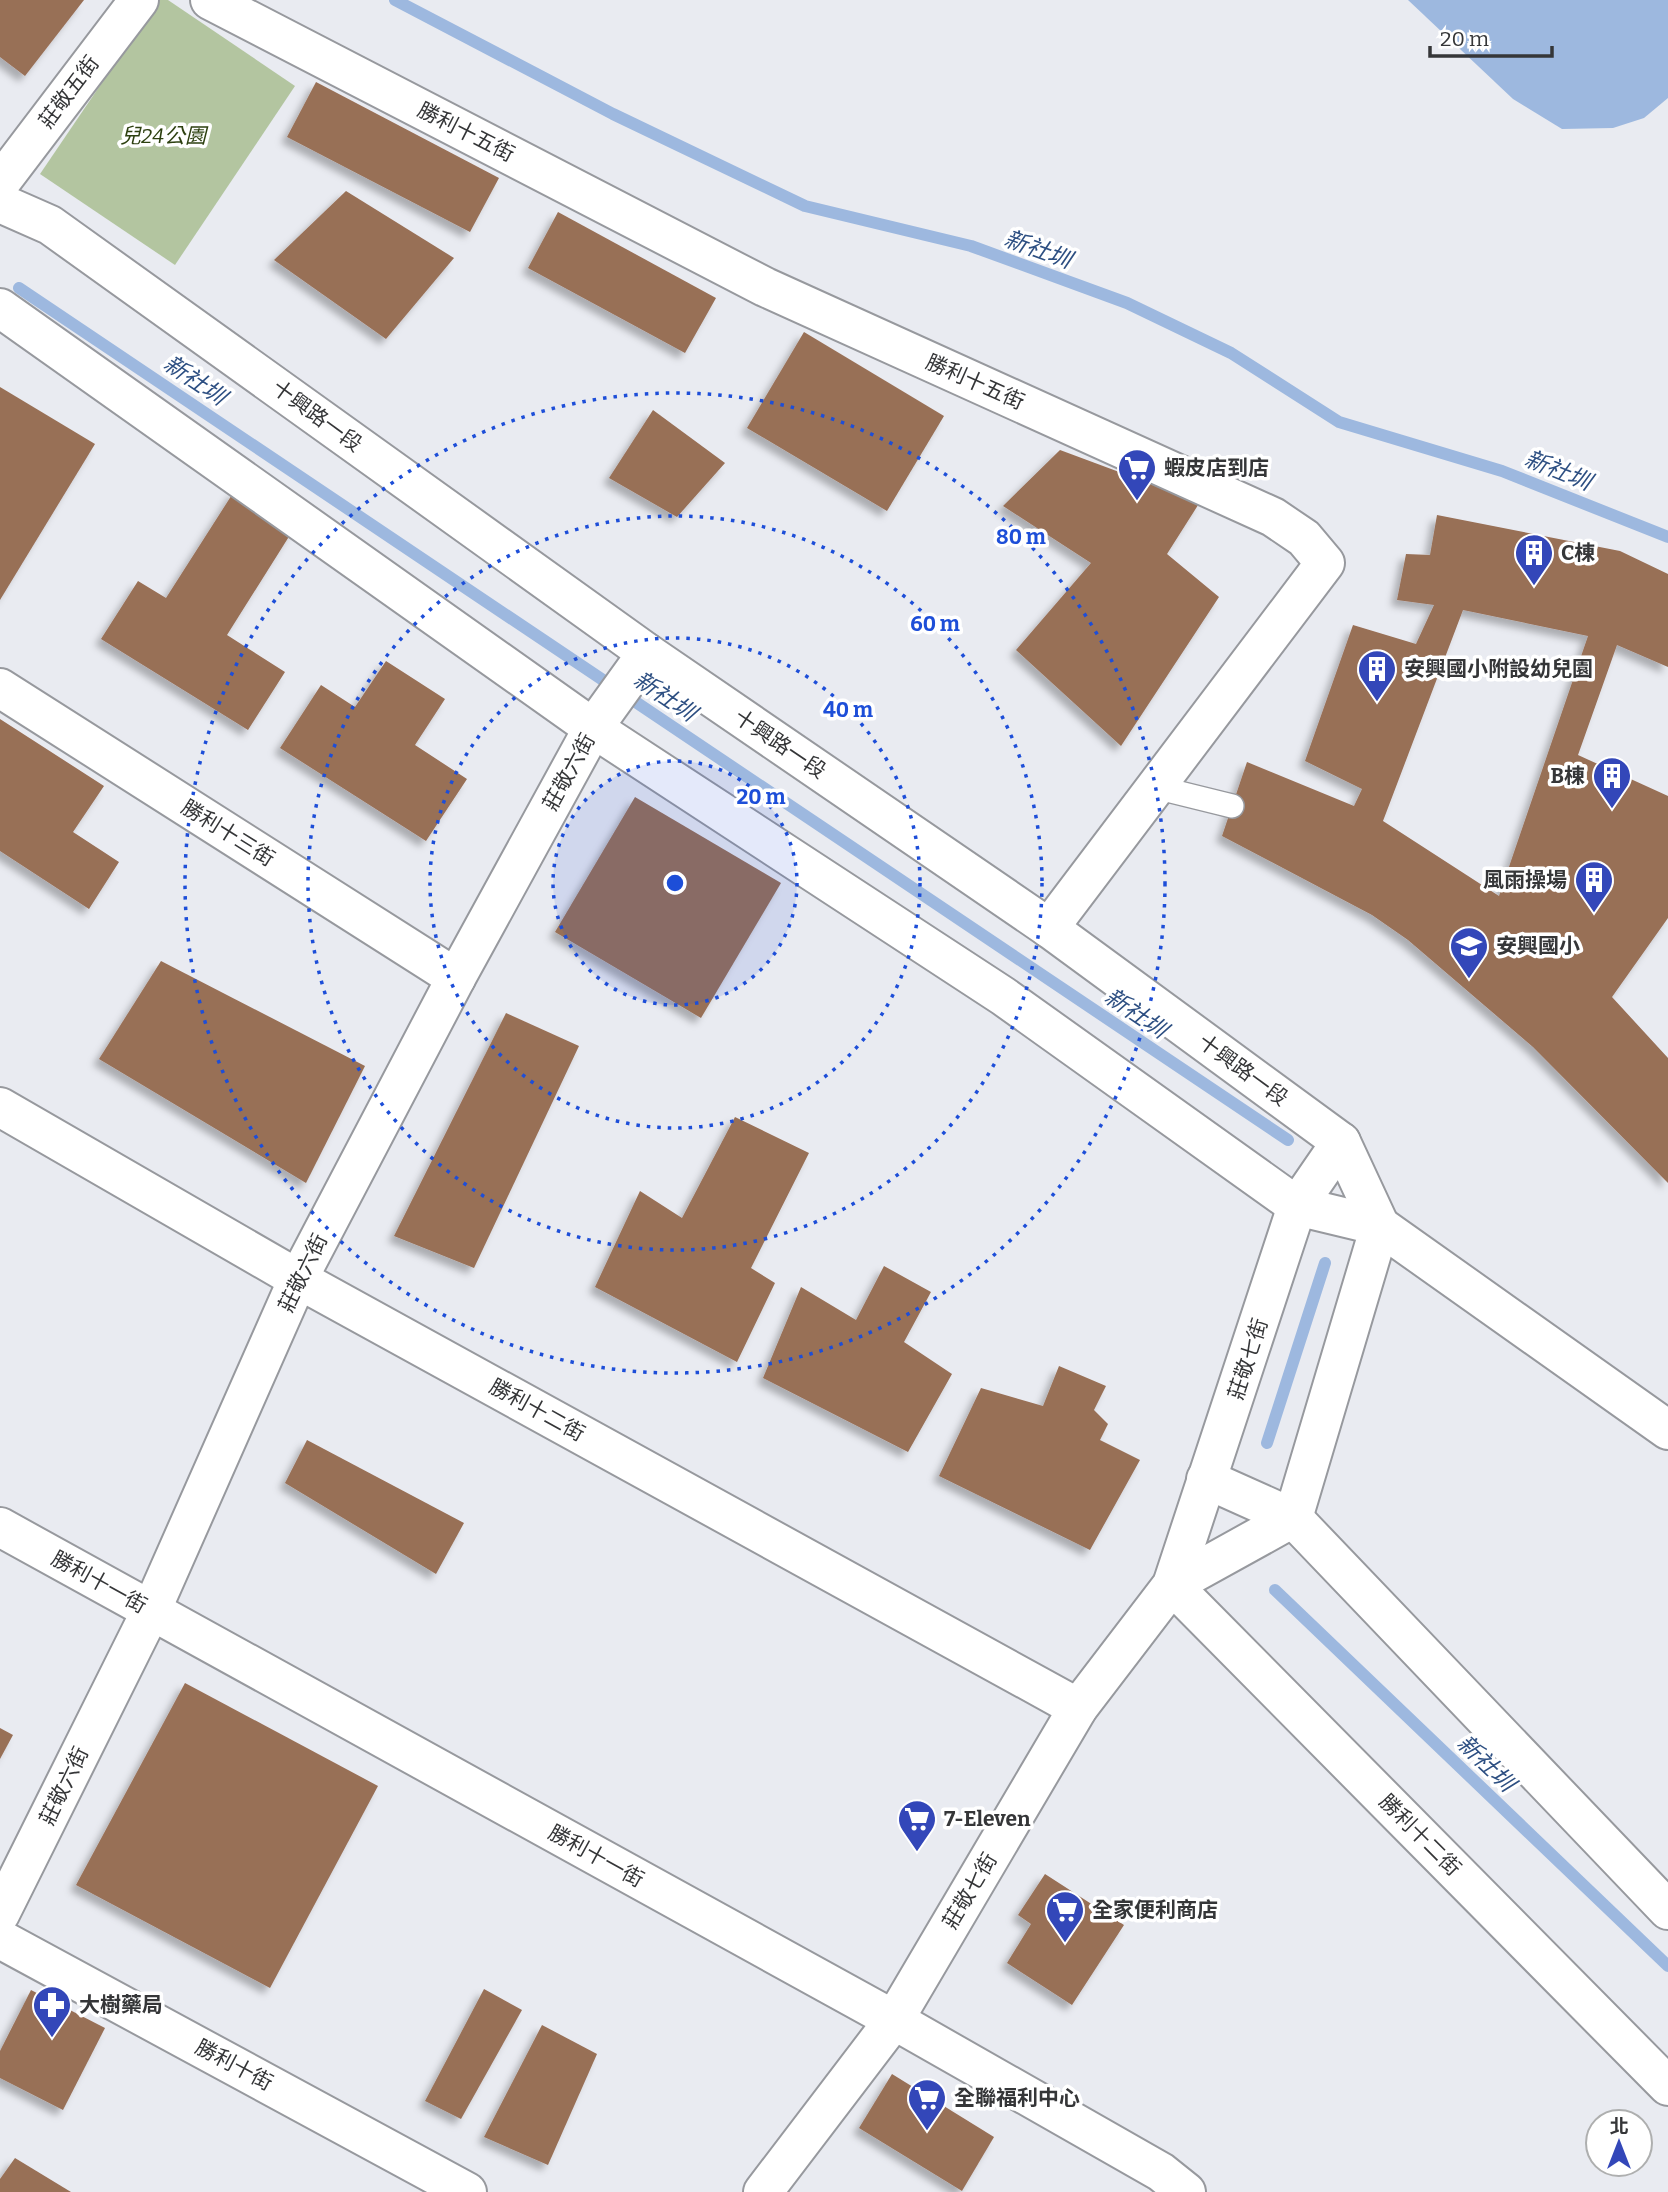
<svg xmlns="http://www.w3.org/2000/svg" width="1668" height="2192" font-family="Bitter,'Noto Sans TC',serif">
	<style>
		.green { fill: #b3c5a0 }
		.water { fill: #9db8df }
		.lines { fill: none; stroke-linecap: round; stroke-linejoin: round }
		.stream { stroke: #9db8df; stroke-width: 12 }
		.building { fill: #986f56; fill-rule: evenodd; filter: url(#shadow) }
		.service-casing { stroke: #97999e; stroke-width: 26 }
		.minor-casing { stroke: #97999e; stroke-width: 42 }
		.tertiary-casing { stroke: #97999e; stroke-width: 42 }
		.service { stroke: #fff; stroke-width: 23 }
		.minor { stroke: #fff; stroke-width: 38 }
		.tertiary { stroke: #fff; stroke-width: 38 }
		.ring { fill: none; stroke: #1d4ed8; stroke-width: 3.5; stroke-dasharray: 3.5 7 }
		.labels { text-anchor: middle; dominant-baseline: central; stroke-width: 7; stroke-linejoin: round; paint-order: stroke }
		.street-label { font-size: 21px; fill: #353638; stroke: #fff }
		.park-label { font-size: 21px; font-style: italic; fill: #2d4010; stroke: #fff }
		.poi-label { font-size: 21px; font-weight: bold; fill: #353638; stroke: #fff; text-anchor: start }
		.water-label { font-size: 23px; font-style: italic; fill: #2d4f82; stroke: #fff }
		.centre { fill: #1d4ed8; stroke: #fff; stroke-width: 3.5 }
		.ring-label { font-size: 21px; text-anchor: middle; font-weight: bold; fill: #1d4ed8; stroke: #fff; stroke-width: 7; stroke-linejoin: round; paint-order: stroke }
	</style>
	<defs>
		<filter id="shadow"><feDropShadow dx="-6" dy="6" stdDeviation="3.5" flood-color="#0004"/></filter>
	</defs>
	<rect width="100%" height="100%" fill="#e9ebf1"/>
	<path class="green" d="M 158,0 L 168,0 L 295,86 L 175,265 L 40,174 Z"/>
	<path class="water" d="M 1408,0 L 1668,0 L 1668,98 L 1644,118 L 1613,128 L 1562,129 L 1513,99 Z"/>
	<g class="lines">
		<g class="stream">
			<path d="M 395,0 L 613,114 L 805,206 L 971,246 L 1127,303 L 1231,353 L 1339,422 L 1502,471 L 1668,537"/>
			<path d="M 19,288 L 1288,1140"/>
			<path d="M 1267,1443 L 1325,1263"/>
			<path d="M 1275,1590 L 1668,1966"/>
		</g>
	</g>
	<g class="building">
		<path d="M 0,0 L 84,0 L 25,76 L 0,57 Z"/>
		<path d="M 316,82 L 499,178 L 470,232 L 287,137 Z"/>
		<path d="M 346,191 L 454,258 L 386,339 L 274,260 Z"/>
		<path d="M 558,212 L 716,298 L 685,353 L 528,268 Z"/>
		<path d="M 804,332 L 944,416 L 887,511 L 747,428 Z"/>
		<path d="M 0,387 L 95,444 L 0,600 Z"/>
		<path d="M 653,410 L 725,463 L 677,517 L 609,478 Z"/>
		<path d="M 1060,450 L 1200,502 L 1167,554 L 1219,597 L 1121,746 L 1016,650 L 1091,563 L 1003,506 Z"/>
		<path d="M 235,490 L 295,527 L 227,635 L 285,672 L 248,730 L 101,639 L 138,581 L 166,598 Z"/>
		<path d="M 1437,515 L 1620,551 L 1668,574 L 1668,667 L 1617,645 L 1578,755 L 1668,796 L 1668,918 L 1612,997 L 1668,1058 L 1668,1183 L 1533,1047 L 1408,940 L 1372,915 L 1222,836 L 1247,762 L 1354,806 L 1362,789 L 1305,761 L 1353,625 L 1416,644 L 1434,605 L 1397,600 L 1406,554 L 1430,555 ZM 1463,610 L 1588,636 L 1499,896 L 1383,821 Z"/>
		<path d="M 386,661 L 445,699 L 415,745 L 467,779 L 426,841 L 280,748 L 321,685 L 355,707 Z"/>
		<path d="M 0,719 L 104,786 L 73,832 L 119,862 L 89,909 L 0,851 Z"/>
		<path d="M 635,797 L 781,883 L 701,1018 L 555,932 Z"/>
		<path d="M 161,961 L 365,1066 L 306,1183 L 99,1059 Z"/>
		<path d="M 506,1013 L 579,1046 L 474,1268 L 394,1236 Z"/>
		<path d="M 735,1117 L 809,1153 L 751,1268 L 775,1283 L 737,1362 L 595,1287 L 640,1191 L 682,1218 Z"/>
		<path d="M 884,1266 L 931,1292 L 904,1342 L 952,1374 L 908,1452 L 763,1378 L 801,1287 L 856,1320 Z"/>
		<path d="M 1059,1366 L 1106,1386 L 1094,1410 L 1108,1424 L 1100,1440 L 1140,1460 L 1090,1550 L 939,1476 L 981,1388 L 1043,1406 Z"/>
		<path d="M 307,1440 L 464,1523 L 436,1574 L 285,1483 Z"/>
		<path d="M 185,1683 L 378,1786 L 270,1988 L 76,1885 Z"/>
		<path d="M 0,1728 L 13,1735 L 0,1759 Z"/>
		<path d="M 1045,1874 L 1124,1925 L 1072,2005 L 1007,1963 L 1031,1924 L 1018,1915 Z"/>
		<path d="M 484,1989 L 522,2010 L 461,2119 L 425,2101 Z"/>
		<path d="M 31,1990 L 105,2028 L 63,2110 L 0,2078 L 0,2051 Z"/>
		<path d="M 542,2025 L 597,2054 L 548,2165 L 484,2137 Z"/>
		<path d="M 892,2074 L 994,2137 L 962,2191 L 859,2128 Z"/>
		<path d="M 15,2158 L 71,2192 L 0,2192 L 0,2179 Z"/>
	</g>
	<g class="lines">
		<defs>
			<path id="service" d="M 1155,787 L 1232,806"/>
			<g id="minor">
				<path d="M 210,0 L 765,287 L 1273,517 L 1304,538 L 1325,563 L 1049,928"/>
				<path d="M 0,183 L 139,0"/>
				<path d="M 0,688 L 456,978"/>
				<path d="M 0,1107 L 298,1279 L 1078,1708"/>
				<path d="M 1206,1479 L 1293,1518 L 1668,1910"/>
				<path d="M 0,1527 L 894,2020 L 1161,2172 L 1186,2192"/>
				<path d="M 1172,1585 L 1668,2086"/>
				<path d="M 1172,1585 L 1293,1518 L 1380,1226"/>
				<path d="M 0,1914 L 151,1611 L 298,1279 L 456,978 L 593,728 L 647,653"/>
				<path d="M 0,1939 L 467,2192"/>
				<path d="M 763,2192 L 894,2020 L 1078,1708 L 1172,1585 L 1297,1206 L 1341,1142"/>
			</g>
			<g id="tertiary">
				<path d="M 0,203 L 50,225 L 647,653 L 1049,928 L 1341,1142 L 1380,1226"/>
				<path d="M 0,308 L 593,728 L 1003,996 L 1297,1206 L 1380,1226 L 1668,1430"/>
			</g>
		</defs>
		<use href="#service" class="service-casing"/>
		<use href="#minor" class="minor-casing"/>
		<use href="#tertiary" class="tertiary-casing"/>
		<use href="#service" class="service"/>
		<use href="#minor" class="minor"/>
		<use href="#tertiary" class="tertiary"/>
	</g>
	<circle cx="675" cy="883" r="122" fill="#1d4ed8" fill-opacity=".12"/>
	<g class="ring">
		<circle cx="675" cy="883" r="122"/>
		<circle cx="675" cy="883" r="245"/>
		<circle cx="675" cy="883" r="367"/>
		<circle cx="675" cy="883" r="490"/>
	</g>
	<defs>
		<symbol id="supermarket-pin" viewBox="-11 -11 22 30"><path d="M0 17L-7.5 6A9.5 9.5 0 1 1 7.5 6Z" fill="#3347b9" stroke="#fff"/><path d="M-6-5.5h2.5l.6 2H6L4.5 2H-2.5L-4.4-4H-6ZM-1.5 3.2a1.3 1.3 0 1 0 .1 0ZM3 3.2a1.3 1.3 0 1 0 .1 0Z" fill="#fff"/></symbol>
		<symbol id="building-pin" viewBox="-11 -11 22 30"><path d="M0 17L-7.5 6A9.5 9.5 0 1 1 7.5 6Z" fill="#3347b9" stroke="#fff"/><path d="M-4-6H4V6H1V3H-1V6H-4ZM-2.5-4.3h1.7v1.8h-1.7ZM.8-4.3h1.7v1.8H.8ZM-2.5-1h1.7V.8h-1.7ZM.8-1h1.7V.8H.8Z" fill="#fff"/></symbol>
		<symbol id="school-pin" viewBox="-11 -11 22 30"><path d="M0 17L-7.5 6A9.5 9.5 0 1 1 7.5 6Z" fill="#3347b9" stroke="#fff"/><path d="M0-5L7-2L0 1L-7-2ZM-4 1L0 2.5L4 1V4Q0 6-4 4Z" fill="#fff"/></symbol>
		<symbol id="pharmacy-pin" viewBox="-11 -11 22 30"><path d="M0 17L-7.5 6A9.5 9.5 0 1 1 7.5 6Z" fill="#3347b9" stroke="#fff"/><path d="M-2-6h4v4h4v4h-4v4h-4v-4h-4v-4h4Z" fill="#fff"/></symbol>
	</defs>
	<g fill-rule="evenodd">
		<use href="#supermarket-pin" x="1115" y="446" width="44" height="60"/>
		<use href="#building-pin" x="1512" y="531" width="44" height="60"/>
		<use href="#building-pin" x="1355" y="647" width="44" height="60"/>
		<use href="#building-pin" x="1590" y="754" width="44" height="60"/>
		<use href="#building-pin" x="1572" y="858" width="44" height="60"/>
		<use href="#school-pin" x="1447" y="924" width="44" height="60"/>
		<use href="#supermarket-pin" x="895" y="1797" width="44" height="60"/>
		<use href="#supermarket-pin" x="1043" y="1888" width="44" height="60"/>
		<use href="#pharmacy-pin" x="30" y="1983" width="44" height="60"/>
		<use href="#supermarket-pin" x="905" y="2076" width="44" height="60"/>
	</g>
	<g class="labels">
		<g class="street-label">
			<text transform="translate(69 92) rotate(-53)">莊敬五街</text>
			<text transform="translate(466 132) rotate(27)">勝利十五街</text>
			<text transform="translate(975 382) rotate(24)">勝利十五街</text>
			<text transform="translate(317 416) rotate(36)">十興路一段</text>
			<text transform="translate(780 744) rotate(34)">十興路一段</text>
			<text transform="translate(569 772) rotate(-61)">莊敬六街</text>
			<text transform="translate(228 833) rotate(32)">勝利十三街</text>
			<text transform="translate(1243 1070) rotate(36)">十興路一段</text>
			<text transform="translate(303 1273) rotate(-64)">莊敬六街</text>
			<text transform="translate(1248 1359) rotate(-72)">莊敬七街</text>
			<text transform="translate(537 1410) rotate(29)">勝利十二街</text>
			<text transform="translate(99 1582) rotate(29)">勝利十一街</text>
			<text transform="translate(64 1786) rotate(-64)">莊敬六街</text>
			<text transform="translate(1420 1835) rotate(45)">勝利十二街</text>
			<text transform="translate(596 1856) rotate(29)">勝利十一街</text>
			<text transform="translate(970 1891) rotate(-59)">莊敬七街</text>
			<text transform="translate(234 2065) rotate(28)">勝利十街</text>
		</g>
		<g class="park-label">
			<text x="163" y="136">兒24公園</text>
		</g>
		<g class="poi-label">
			<text x="1164" y="468">蝦皮店到店</text>
			<text x="1561" y="553">C棟</text>
			<text x="1404" y="669">安興國小附設幼兒園</text>
			<text x="1585" y="776" text-anchor="end">B棟</text>
			<text x="1567" y="880" text-anchor="end">風雨操場</text>
			<text x="1496" y="946">安興國小</text>
			<text x="944" y="1819">7-Eleven</text>
			<text x="1092" y="1910">全家便利商店</text>
			<text x="79" y="2005">大樹藥局</text>
			<text x="954" y="2098">全聯福利中心</text>
		</g>
		<g class="water-label">
			<text transform="translate(1038 249) rotate(20)">新社圳</text>
			<text transform="translate(195 380) rotate(34)">新社圳</text>
			<text transform="translate(1558 470) rotate(22)">新社圳</text>
			<text transform="translate(665 696) rotate(34)">新社圳</text>
			<text transform="translate(1136 1013) rotate(34)">新社圳</text>
			<text transform="translate(1486 1763) rotate(44)">新社圳</text>
		</g>
	</g>
	<circle cx="675" cy="883" r="10" class="centre"/>
	<g class="ring-label">
		<text x="1021" y="544">80 m</text>
		<text x="935" y="631">60 m</text>
		<text x="848" y="717">40 m</text>
		<text x="761" y="804">20 m</text>
	</g>
	<g transform="translate(1619 2143)"><circle r="33" fill="#ffffff" stroke="#aeafaf" stroke-width="2"/>
	<path d="M0-5L12 26L0 18L-12 26Z" fill="#3347b9"/>
	<text y="-10" font-size="19" font-weight="bold" text-anchor="middle" fill="#353638">北</text>
	</g>
	<path d="M1430 46v10h122v-10" fill="none" stroke="#353638" stroke-width="3.5"/>
	<text x="1440" y="46" font-size="21" fill="#353638" stroke="#ffffff" stroke-width="5" paint-order="stroke">20 m</text>
</svg>
